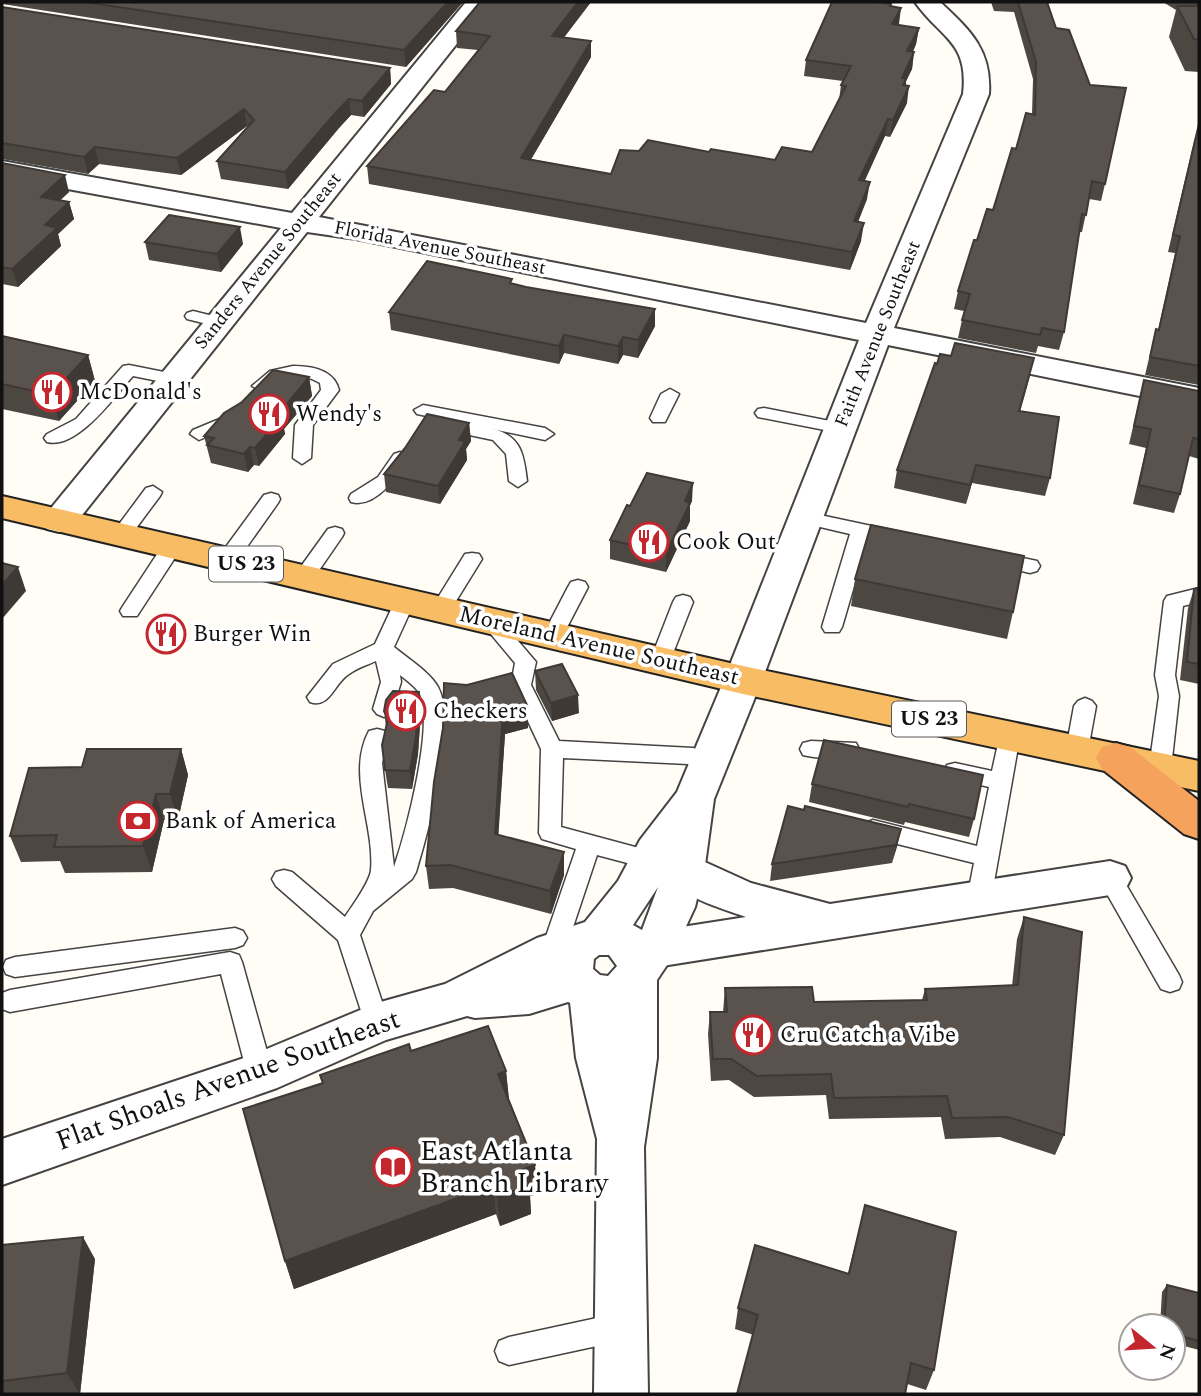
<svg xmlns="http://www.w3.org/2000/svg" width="1201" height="1396" font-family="Spectral,serif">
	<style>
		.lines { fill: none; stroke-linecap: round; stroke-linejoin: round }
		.service-casing { stroke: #444; stroke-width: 3 }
		.minor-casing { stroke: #444; stroke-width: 4 }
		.tertiary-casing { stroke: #444; stroke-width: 4 }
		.trunk-casing { stroke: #222; stroke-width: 4 }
		.motorway-casing { stroke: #222; stroke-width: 4 }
		.service { fill: #fff; fill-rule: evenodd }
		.minor { fill: #fff; fill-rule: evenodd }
		.tertiary { fill: #fff; fill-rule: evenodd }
		.trunk { fill: #f7bc64; fill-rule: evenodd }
		.motorway { fill: #f5a25d; fill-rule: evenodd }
		.wall { fill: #4d4742 }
		.shaded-wall { fill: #3f3936 }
		.building { fill: #5a524d; stroke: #3f3936; stroke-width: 2 }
		.labels { text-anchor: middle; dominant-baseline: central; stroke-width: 7; stroke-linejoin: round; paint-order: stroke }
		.far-street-label { font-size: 19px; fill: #111; stroke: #fff }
		.shield { fill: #fff; stroke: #585858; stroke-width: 2 }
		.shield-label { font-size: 21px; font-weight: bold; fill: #111 }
		.poi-label { font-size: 23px; fill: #111; stroke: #fff; text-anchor: start }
		.street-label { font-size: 23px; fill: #111; stroke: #fff }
		.near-street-label { font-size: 28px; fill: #111; stroke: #fff }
		.near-poi-label { font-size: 28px; fill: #111; stroke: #fff; text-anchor: start }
	</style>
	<rect width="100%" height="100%" fill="#fffdf5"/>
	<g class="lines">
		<defs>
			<g id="service">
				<path d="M 193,311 L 225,319 L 227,322 L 219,327 L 187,319 L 185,316 L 187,313 Z"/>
				<path d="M 129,365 L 179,375 L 182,379 L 173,384 L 133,376 C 115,396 77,450 47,442 L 44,438 L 47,434 L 76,419 L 123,366 Z"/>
				<path d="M 293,366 C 312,366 334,370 339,390 L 313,425 L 311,458 L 302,464 L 293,458 L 295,425 L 321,390 L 320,383 C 306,375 290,372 276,382 C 270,386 268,389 261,391 L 252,386 L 270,371 Z"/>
				<path d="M 670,389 L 679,394 L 665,422 L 653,422 L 650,418 L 661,394 Z"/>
				<path d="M 423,405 L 545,428 L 554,434 L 545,440 L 492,429 C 521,435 524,455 527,481 L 518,487 L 509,481 L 506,454 L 493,440 L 436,428 L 433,424 L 441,419 L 417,414 L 414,410 Z"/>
				<path d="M 764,408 L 840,423 L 849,428 L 840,433 L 758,417 L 755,413 L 758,409 Z"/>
				<path d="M 234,413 L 240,414 L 243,418 L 240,422 L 199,440 L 190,434 L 193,430 Z"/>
				<path d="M 400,452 L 409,458 C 398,475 376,509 351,502 L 349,498 L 351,494 L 378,477 L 394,454 Z"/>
				<path d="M 153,486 L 162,492 L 160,496 L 128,539 L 114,539 L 111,535 L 114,531 L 146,488 Z"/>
				<path d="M 271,493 L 278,495 L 280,499 L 278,503 L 234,565 L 220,565 L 217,560 L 220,555 L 264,495 Z"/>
				<path d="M 806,512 L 895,531 L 902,533 L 905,537 L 902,541 L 895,543 L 868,538 L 842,627 L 839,632 L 825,632 L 822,627 L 850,534 L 799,522 L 797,518 L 799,514 Z"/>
				<path d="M 335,527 L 342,529 L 344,533 L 342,537 L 311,582 L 297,582 L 294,577 L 297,572 L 328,529 Z"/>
				<path d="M 172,541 L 179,542 L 182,547 L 137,616 L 123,616 L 120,611 L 123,606 L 165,542 Z"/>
				<path d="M 995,552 L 1037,561 L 1040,566 L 1037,571 L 1030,573 L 988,563 L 985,558 L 988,553 Z"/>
				<path d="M 472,553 L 479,554 L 482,559 L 448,614 L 434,614 L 431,609 L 434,604 L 465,554 Z"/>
				<path d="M 578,580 L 585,582 L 588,587 L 563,635 L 560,640 L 546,640 L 543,635 L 568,587 L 571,582 Z"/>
				<path d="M 1199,588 L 1199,602 L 1183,606 L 1175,675 L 1179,696 L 1171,768 L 1168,774 L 1160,776 L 1152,774 L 1149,768 L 1159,696 L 1155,675 L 1164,601 L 1167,596 Z"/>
				<path d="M 405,594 L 412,596 L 415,601 L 394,647 C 407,658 430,672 438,687 C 458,725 428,832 416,872 L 412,879 L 373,911 L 360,935 L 389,1023 L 386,1031 L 377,1034 L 368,1031 L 365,1023 L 338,940 L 276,886 L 272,879 L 276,872 L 284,870 L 292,872 L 345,917 C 352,906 370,882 371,870 C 375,825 346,774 369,731 L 377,729 L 385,731 L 388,737 L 382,763 L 394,867 C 406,832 434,727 420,694 C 416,687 406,680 400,675 L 401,682 L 391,714 L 384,717 L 377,714 L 373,709 L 381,682 L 376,661 C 367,665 357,668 349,674 C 334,683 330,709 310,702 L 307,697 L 333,664 L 375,644 L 395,601 L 398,596 Z"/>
				<path d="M 683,595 L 690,597 L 693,602 L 670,661 L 667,666 L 660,668 L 653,666 L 650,661 L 673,602 L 676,597 Z"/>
				<path d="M 490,614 L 497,616 L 536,662 L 531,685 L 559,741 L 693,748 L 701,750 L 718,768 L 715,774 C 702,778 697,772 688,764 L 563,758 L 561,827 L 650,851 L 658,854 L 661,860 L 658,866 L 650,869 L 597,855 L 565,951 L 562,958 L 553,961 L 544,958 L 541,951 L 576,849 L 542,839 L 539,833 L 541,749 L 511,685 L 515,663 L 480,621 L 483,616 Z"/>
				<path d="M 1085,698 L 1092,701 L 1096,706 L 1088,750 L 1085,756 L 1077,758 L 1069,756 L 1066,750 L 1074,706 L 1078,701 Z"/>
				<path d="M 1009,728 L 1017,730 L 1020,736 L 991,899 L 987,906 L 979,909 L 971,906 L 967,899 L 974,863 L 873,838 L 865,835 L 862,829 L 865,823 L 873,820 L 977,846 L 989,787 L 947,777 L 944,771 L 947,765 L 955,763 L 992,771 L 1001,730 Z"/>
				<path d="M 811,741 L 856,743 L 859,749 L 856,755 C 841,759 818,759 803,755 L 800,749 L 803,743 Z"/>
				<path d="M 1110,869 L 1118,871 L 1179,975 L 1182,982 L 1179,989 L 1170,992 L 1161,989 L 1098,878 L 1102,871 Z"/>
				<path d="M 235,928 L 243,931 L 247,938 L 243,945 L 235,948 L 15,977 L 6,974 L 3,967 L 6,960 L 15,957 Z"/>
				<path d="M 230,952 L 239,955 L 242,962 L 273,1073 L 269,1081 L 260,1084 L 251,1081 L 247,1073 L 221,974 L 10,1012 L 2,1009 L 2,993 L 10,990 Z"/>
				<path d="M 620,1313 L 630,1317 L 634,1327 L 630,1337 L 620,1341 L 509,1365 L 499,1361 L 495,1351 L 499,1341 L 509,1337 Z"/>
			</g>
			<g id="minor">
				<path d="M 466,2 L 490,2 L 319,217 L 866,323 L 963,94 C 969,41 941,39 915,2 L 940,2 C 970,30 992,50 989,94 L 894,328 L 1199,388 L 1199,408 L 888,345 L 762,680 L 756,690 L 743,694 L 730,690 L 724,680 L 859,340 L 356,239 L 307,232 L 71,529 L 59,532 L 47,529 L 42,521 L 47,513 L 281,228 L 2,177 L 2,161 L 292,213 Z"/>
				<path d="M 685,853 L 751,883 L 830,904 L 1110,861 L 1125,866 L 1131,878 L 1125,890 L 1110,895 L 656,967 L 640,962 L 634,949 L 640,936 L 656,931 L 746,917 C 718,907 678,897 664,870 L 670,858 Z"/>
				<path d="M 635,961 L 651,967 L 657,980 L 657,1058 L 644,1147 L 648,1394 L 594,1394 L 597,1139 L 576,1058 L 569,993 L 576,979 L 592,974 L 608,979 L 612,989 L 613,980 L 619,967 Z"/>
			</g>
			<path id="tertiary" d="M 743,666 L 756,670 L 762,680 L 714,799 L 705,865 L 695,907 L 671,959 L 645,998 L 634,1007 L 611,1014 L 593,1012 L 568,1002 L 529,1014 L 475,1018 L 467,1016 L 386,1040 L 277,1088 L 2,1185 L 2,1139 L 250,1056 L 377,1003 L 445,984 L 537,938 L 585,922 L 618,881 L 640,840 L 677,792 L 724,680 L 730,670 ZM 658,887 L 642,930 L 633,925 ZM 599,955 L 609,955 L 617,966 L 608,976 L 600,975 L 593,969 L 594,959 Z"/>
			<path id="trunk" d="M 2,496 L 743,666 L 1199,761 L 1199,791 L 743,694 L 2,518 Z"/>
			<path id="motorway" d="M 1116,743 L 1130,747 L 1199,801 L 1199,839 L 1184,834 L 1102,769 L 1096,758 L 1102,747 Z"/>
		</defs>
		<use href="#service" class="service-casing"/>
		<use href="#minor" class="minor-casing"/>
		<use href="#tertiary" class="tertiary-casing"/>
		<use href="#trunk" class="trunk-casing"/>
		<use href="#motorway" class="motorway-casing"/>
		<use href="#service" class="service"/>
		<use href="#minor" class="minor"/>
		<use href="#tertiary" class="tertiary"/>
		<use href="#trunk" class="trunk"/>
		<use href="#motorway" class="motorway"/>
	</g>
	<g class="wall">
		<path d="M 2,2 L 463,2 L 406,67 L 2,4 Z"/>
		<path d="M 480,2 L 591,2 L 564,37 L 591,57 L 531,159 L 611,174 L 639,151 L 709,152 L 775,160 L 812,152 L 839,100 L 841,85 L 843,81 L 804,76 L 806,60 L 891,4 L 891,7 L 898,25 L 919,28 L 916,44 L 913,52 L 914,52 L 912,69 L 906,81 L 907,103 L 890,137 L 885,136 L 864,181 L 867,199 L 858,222 L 861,241 L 850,270 L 369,184 L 367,166 L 445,92 L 478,50 L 457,48 L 456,31 Z"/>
		<path d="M 991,2 L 1047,2 L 1105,184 L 1101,201 L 1089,199 L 1082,232 L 1079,232 L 1064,332 L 1059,350 L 1038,346 L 1036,353 L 958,338 L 964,311 L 954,309 L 958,291 L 977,240 L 993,210 L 1016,149 L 1032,114 L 1033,79 L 1014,12 L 994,11 Z"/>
		<path d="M 1163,2 L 1199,2 L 1199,72 L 1185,71 L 1169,37 L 1176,10 Z"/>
		<path d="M 2,7 L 390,68 L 391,84 L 364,117 L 351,115 L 339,128 L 288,189 L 221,179 L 217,161 L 248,127 L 247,126 L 181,175 L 99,164 L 88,174 L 2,159 Z"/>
		<path d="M 1199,124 L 1199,385 L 1145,375 L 1156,329 L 1158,330 L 1175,253 L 1168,252 L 1194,141 Z"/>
		<path d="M 2,163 L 69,192 L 60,200 L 69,202 L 74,219 L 58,234 L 61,246 L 18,287 L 2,284 Z"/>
		<path d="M 145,242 L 243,244 L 221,272 L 149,260 Z"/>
		<path d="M 512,283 L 655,326 L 638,358 L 623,355 L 618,364 L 564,353 L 559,364 L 391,330 L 389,312 Z"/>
		<path d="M 2,336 L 88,355 L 95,381 L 59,421 L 2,409 Z"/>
		<path d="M 1030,376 L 1020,412 L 1050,478 L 1045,496 L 972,483 L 966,504 L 894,488 L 897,470 Z"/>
		<path d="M 309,377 L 312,396 L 284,429 L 285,434 L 259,466 L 254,465 L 248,472 L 211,463 L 204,436 Z"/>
		<path d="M 1144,380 L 1199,391 L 1199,459 L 1189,456 L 1180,494 L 1174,513 L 1133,504 L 1146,448 L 1129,444 Z"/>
		<path d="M 469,423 L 471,441 L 466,449 L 467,460 L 440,504 L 386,492 L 384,474 Z"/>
		<path d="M 692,501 L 690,505 L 690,521 L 666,572 L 610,559 L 610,540 Z"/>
		<path d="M 855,579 L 1013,612 L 1007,639 L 851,606 Z"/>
		<path d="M 1199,588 L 1199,684 L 1180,680 L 1188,608 L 1194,589 Z"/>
		<path d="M 535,671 L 579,713 L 552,721 L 536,690 Z"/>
		<path d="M 419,692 L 421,710 L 418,754 L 412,789 L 388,788 L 385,770 L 386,727 L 384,711 Z"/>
		<path d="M 527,705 L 528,728 L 505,734 L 498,835 L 564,852 L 564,875 L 551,914 L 453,888 L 429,889 L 426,866 L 434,782 Z"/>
		<path d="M 824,740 L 974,819 L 969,837 L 905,822 L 904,825 L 809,802 L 812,784 Z"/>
		<path d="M 181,749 L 188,775 L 178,820 L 164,820 L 152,872 L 65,873 L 60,861 L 21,862 L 10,836 L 82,767 Z"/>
		<path d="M 804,810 L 901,829 L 892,863 L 770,881 L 772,864 Z"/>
		<path d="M 1024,917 L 1064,1135 L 1055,1155 L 1000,1137 L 945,1139 L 941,1117 L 829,1119 L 826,1095 L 754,1097 L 729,1080 L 711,1081 L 708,1034 L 710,1012 L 723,1012 L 725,988 L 814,1002 L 922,1000 L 925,989 L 1012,986 L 1017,939 Z"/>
		<path d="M 411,1051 L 506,1071 L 509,1099 L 535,1165 L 537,1194 L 530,1196 L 531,1214 L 500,1226 L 496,1214 L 294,1289 L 285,1261 L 322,1083 L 320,1075 Z"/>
		<path d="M 865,1205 L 934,1370 L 926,1390 L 735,1329 L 738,1308 L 848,1273 Z"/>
		<path d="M 2,1245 L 95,1259 L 80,1394 L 2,1394 Z"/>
		<path d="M 1167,1285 L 1199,1293 L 1199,1350 L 1173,1343 L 1173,1326 L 1160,1326 L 1162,1292 Z"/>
	</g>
	<g class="shaded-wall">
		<path d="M 448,2 L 463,2 L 406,67 L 404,50 Z"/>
		<path d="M 578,2 L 591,2 L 553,52 L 552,36 Z"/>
		<path d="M 901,8 L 899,24 L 890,40 L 892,24 Z"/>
		<path d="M 919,28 L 916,44 L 905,68 L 907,51 Z"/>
		<path d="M 591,41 L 591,57 L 522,175 L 521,158 Z"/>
		<path d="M 914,52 L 912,69 L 906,81 L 904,96 L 902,78 Z"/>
		<path d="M 390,68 L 391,84 L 364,117 L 362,101 Z"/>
		<path d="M 909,86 L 907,103 L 890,137 L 893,120 Z"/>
		<path d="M 349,99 L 351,115 L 339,128 L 288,189 L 285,172 L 337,111 Z"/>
		<path d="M 244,109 L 247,126 L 181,175 L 177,158 Z"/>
		<path d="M 888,119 L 885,136 L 857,198 L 859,180 Z"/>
		<path d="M 95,147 L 99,164 L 88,174 L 84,157 Z"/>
		<path d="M 65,175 L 69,192 L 46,214 L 41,197 Z"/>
		<path d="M 870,182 L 867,199 L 851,239 L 854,221 Z"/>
		<path d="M 69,202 L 74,219 L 58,234 L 61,246 L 18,287 L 12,269 L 45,225 Z"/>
		<path d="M 864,223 L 861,241 L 850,270 L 852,252 Z"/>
		<path d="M 240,227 L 243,244 L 221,272 L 217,254 Z"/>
		<path d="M 655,309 L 655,326 L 638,358 L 638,340 Z"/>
		<path d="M 564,335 L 564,353 L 559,364 L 559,346 Z"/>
		<path d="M 623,337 L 623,355 L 618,364 L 618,346 Z"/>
		<path d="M 88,355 L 95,381 L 59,421 L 51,395 Z"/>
		<path d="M 309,377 L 312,396 L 284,429 L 285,434 L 259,466 L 255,448 L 278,415 Z"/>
		<path d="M 469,423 L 471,441 L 466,449 L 467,460 L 440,504 L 438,486 L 459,440 Z"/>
		<path d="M 250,447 L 254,465 L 248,472 L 244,454 Z"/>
		<path d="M 976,465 L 972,483 L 966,504 L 970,485 Z"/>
		<path d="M 693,483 L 692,501 L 690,505 L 690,521 L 666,572 L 666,553 L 685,501 Z"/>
		<path d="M 18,567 L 26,591 L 2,619 L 2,585 Z"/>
		<path d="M 419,692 L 421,710 L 418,754 L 412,789 L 410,771 Z"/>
		<path d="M 578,695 L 579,713 L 552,721 L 551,703 Z"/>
		<path d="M 527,705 L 528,728 L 505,734 L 497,857 L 495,834 L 503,711 Z"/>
		<path d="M 181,749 L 188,775 L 178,820 L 170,794 Z"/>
		<path d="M 156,794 L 164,820 L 152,872 L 143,846 Z"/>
		<path d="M 901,829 L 897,847 L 892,863 L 896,845 Z"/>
		<path d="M 564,852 L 564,875 L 551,914 L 550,891 Z"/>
		<path d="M 506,1071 L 509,1102 L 498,1074 Z"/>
		<path d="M 535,1165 L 537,1194 L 530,1196 L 531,1214 L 500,1226 L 497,1197 L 523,1169 Z"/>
		<path d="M 493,1185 L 496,1214 L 294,1289 L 285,1261 Z"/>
		<path d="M 83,1237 L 95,1259 L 80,1394 L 67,1373 Z"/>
	</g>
	<g class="building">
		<path d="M 85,2 L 448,2 L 404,50 Z"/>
		<path d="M 480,2 L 578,2 L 552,36 L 591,41 L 521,158 L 611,174 L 620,150 L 639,151 L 648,140 L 709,152 L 711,149 L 775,160 L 782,147 L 812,152 L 846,86 L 841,85 L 851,66 L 806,60 L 832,2 L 875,2 L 891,4 L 890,6 L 901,8 L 892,24 L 919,28 L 907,51 L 914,52 L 902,78 L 906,79 L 903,85 L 909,86 L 893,120 L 888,119 L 859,180 L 870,182 L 854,221 L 864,223 L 852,252 L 367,166 L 434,90 L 445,92 L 490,36 L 456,31 Z"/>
		<path d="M 1018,2 L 1047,2 L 1056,28 L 1069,30 L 1090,85 L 1126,88 L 1105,184 L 1092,181 L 1086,215 L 1082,214 L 1064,332 L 1042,328 L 1040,335 L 962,320 L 970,294 L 958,291 L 974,240 L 977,240 L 987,209 L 993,210 L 1012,148 L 1016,149 L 1026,113 L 1035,115 L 1036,62 Z"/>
		<path d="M 1177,6 L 1199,6 L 1199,40 L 1194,39 Z"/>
		<path d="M 2,7 L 390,68 L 362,101 L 349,99 L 337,111 L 285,172 L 217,161 L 254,120 L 244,109 L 177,158 L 95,147 L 84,157 L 2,143 Z"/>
		<path d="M 1199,124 L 1199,366 L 1150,357 L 1156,329 L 1159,330 L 1180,236 L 1173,235 Z"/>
		<path d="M 2,163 L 65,175 L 41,197 L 69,202 L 45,225 L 57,228 L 12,269 L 2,267 Z"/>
		<path d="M 169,215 L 240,227 L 217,254 L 145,242 Z"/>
		<path d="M 427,261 L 512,279 L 510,283 L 526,287 L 655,309 L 638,340 L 623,337 L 618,346 L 564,335 L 559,346 L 389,312 Z"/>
		<path d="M 2,336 L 88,355 L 51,395 L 2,384 Z"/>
		<path d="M 955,343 L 1034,358 L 1019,411 L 1059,417 L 1050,478 L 976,465 L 970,485 L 897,470 L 935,363 L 937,364 L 940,354 L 951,356 Z"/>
		<path d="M 273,370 L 309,377 L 278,415 L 282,416 L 255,448 L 250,447 L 244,454 L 207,445 L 214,438 L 204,436 L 224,413 L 242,402 Z"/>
		<path d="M 1144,380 L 1199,391 L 1199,439 L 1193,438 L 1180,494 L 1139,485 L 1151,429 L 1134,426 Z"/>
		<path d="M 427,414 L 469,423 L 459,440 L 465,442 L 438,486 L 384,474 L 405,448 Z"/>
		<path d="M 647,473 L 693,483 L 685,501 L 690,503 L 666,553 L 610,540 L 627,505 L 630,506 Z"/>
		<path d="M 871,525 L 1024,556 L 1013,612 L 855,579 Z"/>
		<path d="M 2,563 L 18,567 L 2,585 Z"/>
		<path d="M 1199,588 L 1199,664 L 1187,662 L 1194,589 Z"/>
		<path d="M 562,664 L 578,695 L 551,703 L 535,671 Z"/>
		<path d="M 512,673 L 527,705 L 503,711 L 495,834 L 564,852 L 550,891 L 450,865 L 426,866 L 434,782 L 443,728 L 444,683 L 467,685 Z"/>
		<path d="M 393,691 L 419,692 L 416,736 L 410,771 L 385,770 L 382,745 L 388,719 L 384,711 L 386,700 Z"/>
		<path d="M 824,740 L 983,775 L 974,819 L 909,804 L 908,807 L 812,784 Z"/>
		<path d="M 87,749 L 181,749 L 170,794 L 156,794 L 143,846 L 54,847 L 57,835 L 10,836 L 29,768 L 82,767 Z"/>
		<path d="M 788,806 L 804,810 L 805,806 L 901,829 L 896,845 L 772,864 Z"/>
		<path d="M 1024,917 L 1082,932 L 1064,1135 L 1008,1117 L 952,1118 L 947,1096 L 834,1098 L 831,1074 L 757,1076 L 731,1059 L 713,1059 L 710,1012 L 727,1012 L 725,988 L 812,987 L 814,1002 L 927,1000 L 925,989 L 1018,985 Z"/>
		<path d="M 488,1026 L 506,1071 L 498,1074 L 535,1165 L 523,1169 L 529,1185 L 497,1197 L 493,1185 L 285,1261 L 243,1109 L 323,1083 L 320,1075 L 409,1044 L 411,1051 Z"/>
		<path d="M 865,1205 L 956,1232 L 934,1370 L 911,1363 L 905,1394 L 737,1394 L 758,1315 L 738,1308 L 755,1245 L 849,1274 Z"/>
		<path d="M 83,1237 L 67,1373 L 2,1381 L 2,1245 Z"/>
		<path d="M 1167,1285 L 1199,1293 L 1199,1341 L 1173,1334 L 1173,1326 L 1164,1326 Z"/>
	</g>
	<defs>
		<symbol id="restaurant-ring" viewBox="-11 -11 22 22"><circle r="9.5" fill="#fff" stroke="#c4262e" stroke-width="1.5"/><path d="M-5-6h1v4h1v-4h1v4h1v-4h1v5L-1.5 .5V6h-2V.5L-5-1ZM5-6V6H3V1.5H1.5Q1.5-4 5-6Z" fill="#c4262e"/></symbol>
		<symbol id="bank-ring" viewBox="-11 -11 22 22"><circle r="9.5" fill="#fff" stroke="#c4262e" stroke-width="1.5"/><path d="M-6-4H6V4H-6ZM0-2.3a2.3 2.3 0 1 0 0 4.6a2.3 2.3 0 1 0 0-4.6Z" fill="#c4262e"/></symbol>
		<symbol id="library-ring" viewBox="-11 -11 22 22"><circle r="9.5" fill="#fff" stroke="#c4262e" stroke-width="1.5"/><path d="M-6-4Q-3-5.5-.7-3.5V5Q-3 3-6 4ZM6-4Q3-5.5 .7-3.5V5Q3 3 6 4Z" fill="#c4262e"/></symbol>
	</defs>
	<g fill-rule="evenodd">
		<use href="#restaurant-ring" x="30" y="370" width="44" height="44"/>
		<use href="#restaurant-ring" x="247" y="392" width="44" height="44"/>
		<use href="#restaurant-ring" x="627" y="520" width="44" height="44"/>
		<use href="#restaurant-ring" x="144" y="612" width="44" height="44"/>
		<use href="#restaurant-ring" x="384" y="689" width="44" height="44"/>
		<use href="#bank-ring" x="116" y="799" width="44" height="44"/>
		<use href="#restaurant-ring" x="731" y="1013" width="44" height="44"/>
		<use href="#library-ring" x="371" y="1145" width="44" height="44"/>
	</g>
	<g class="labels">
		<g class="far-street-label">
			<text transform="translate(440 248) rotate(11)">Florida Avenue Southeast</text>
			<text transform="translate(268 261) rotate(-51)">Sanders Avenue Southeast</text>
			<text transform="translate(878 334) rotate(-68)">Faith Avenue Southeast</text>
		</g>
		<g class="shield">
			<rect x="209" y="546.5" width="74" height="35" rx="5"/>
			<rect x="892" y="701.5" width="74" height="35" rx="5"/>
		</g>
		<g class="shield-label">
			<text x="246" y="564">US 23</text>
			<text x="929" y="719">US 23</text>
		</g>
		<g class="poi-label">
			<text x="79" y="392">McDonald's</text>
			<text x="296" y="414">Wendy's</text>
			<text x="676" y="542">Cook Out</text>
			<text x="193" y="634">Burger Win</text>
			<text x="433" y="711">Checkers</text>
			<text x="165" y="821">Bank of America</text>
			<text x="780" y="1035">Cru Catch a Vibe</text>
		</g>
		<g class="street-label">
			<text transform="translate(599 646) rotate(13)">Moreland Avenue Southeast</text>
		</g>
		<g class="near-street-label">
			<text transform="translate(228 1080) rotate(-20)">Flat Shoals Avenue Southeast</text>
		</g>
		<g class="near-poi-label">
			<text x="420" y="1151">East Atlanta<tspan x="420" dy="32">Branch Library</tspan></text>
		</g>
	</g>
	<rect width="1201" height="1396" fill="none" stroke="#111111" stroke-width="7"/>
	<g transform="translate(1152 1347) rotate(108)"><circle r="33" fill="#ffffff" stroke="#a0a0a0" stroke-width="2"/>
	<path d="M0-5L12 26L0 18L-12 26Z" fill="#c4262e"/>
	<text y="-10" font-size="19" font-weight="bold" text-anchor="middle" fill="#111111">N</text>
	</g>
</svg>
